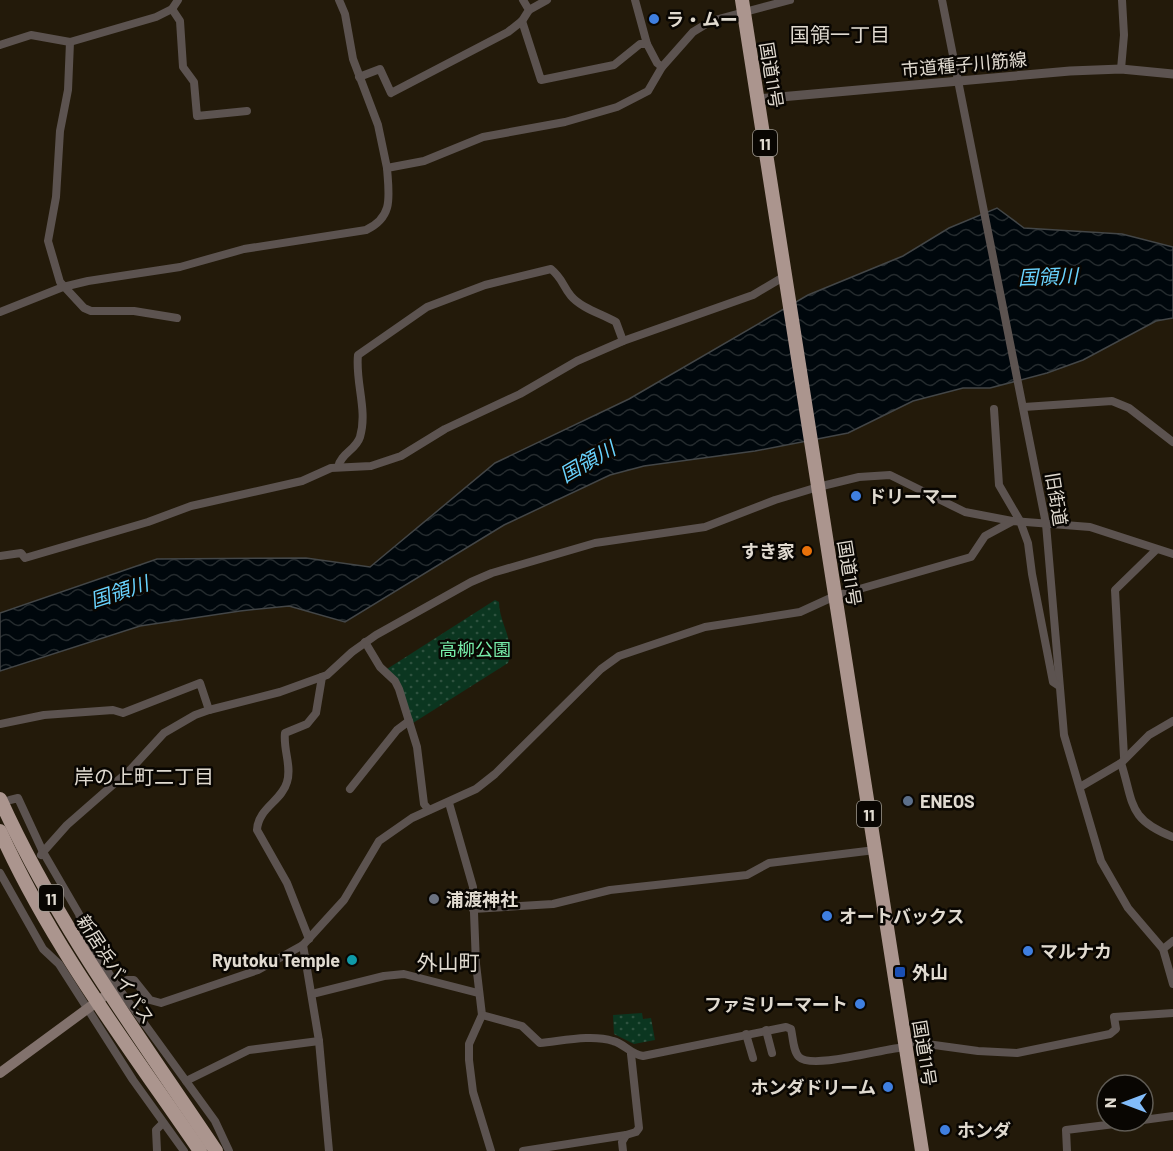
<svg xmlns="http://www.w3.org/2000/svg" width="1173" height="1151" font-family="Barlow,'Noto Sans JP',sans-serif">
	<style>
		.grass { fill: url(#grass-dots) }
		.water { fill: url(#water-waves); stroke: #434647; stroke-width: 1.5 }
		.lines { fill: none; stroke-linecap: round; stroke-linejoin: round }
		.minor { stroke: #5c5350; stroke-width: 8 }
		.tertiary { stroke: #5c5350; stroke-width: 9 }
		.secondary { stroke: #82726d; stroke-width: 10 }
		.trunk { stroke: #ab958e; stroke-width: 14 }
		.shop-dot { fill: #3f7fe0; stroke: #090602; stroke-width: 2 }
		.food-dot { fill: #e8710a; stroke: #090602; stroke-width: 2 }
		.service-dot { fill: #5c6f8a; stroke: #090602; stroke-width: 2 }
		.worship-dot { fill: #6b7280; stroke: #090602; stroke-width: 2 }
		.culture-dot { fill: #0f9aa8; stroke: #090602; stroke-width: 2 }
		.transit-dot { fill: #1a4fb4; stroke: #090602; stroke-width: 2 }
		.labels { text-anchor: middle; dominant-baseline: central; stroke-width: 5; stroke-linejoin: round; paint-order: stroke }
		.shield { fill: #090602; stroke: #a09a92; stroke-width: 1.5 }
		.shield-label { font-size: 16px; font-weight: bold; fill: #e0dad0 }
		.poi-label { font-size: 18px; font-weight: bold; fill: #e0dad0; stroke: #090602; text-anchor: start }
		.street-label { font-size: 18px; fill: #e0dad0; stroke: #090602 }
		.park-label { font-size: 18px; fill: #76eca9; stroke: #090602 }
		.neighbourhood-label { font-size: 20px; fill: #e0dad0; stroke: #090602 }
		.water-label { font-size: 20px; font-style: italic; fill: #69d3fe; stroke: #090602 }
		.quarter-label { font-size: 21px; fill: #e0dad0; stroke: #090602 }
	</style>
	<defs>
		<pattern id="grass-dots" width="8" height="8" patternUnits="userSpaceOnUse" patternTransform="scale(1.5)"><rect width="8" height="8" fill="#0b3620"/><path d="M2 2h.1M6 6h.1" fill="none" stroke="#2e523f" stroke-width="1.8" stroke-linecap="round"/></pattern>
		<pattern id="water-waves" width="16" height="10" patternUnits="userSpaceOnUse" patternTransform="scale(1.5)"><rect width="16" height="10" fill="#00070c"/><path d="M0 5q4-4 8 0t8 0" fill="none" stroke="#252b2e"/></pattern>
	</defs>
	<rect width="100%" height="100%" fill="#231a0a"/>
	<g class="grass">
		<path d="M 495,600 L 499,602 C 499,623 516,642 508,663 L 413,723 L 398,679 L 387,669 Z"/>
		<path d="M 642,1013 L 643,1019 L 651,1018 L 655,1040 L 634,1044 L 614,1034 L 613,1015 Z"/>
	</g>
	<path class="water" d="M 997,208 L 1024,228 L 1122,234 L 1173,247 L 1173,318 L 1156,321 L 1083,360 L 1047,373 L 990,388 L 963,388 L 913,401 L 848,433 L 755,451 L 644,466 L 610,475 L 504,525 L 345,622 L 289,606 L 240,611 L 140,626 L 0,671 L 0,613 L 157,559 L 306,558 L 370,567 L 495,463 L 629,399 L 808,295 L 903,256 L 949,228 Z"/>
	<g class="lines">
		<g class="minor">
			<path d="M 339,0 L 345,14 L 353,59 L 378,125 L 387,168"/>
			<path d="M 635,0 L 647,44"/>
			<path d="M 942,0 L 1046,524 L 1064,735 L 1101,861 L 1128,908 L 1163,949 L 1173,984"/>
			<path d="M 172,9 L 180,21 L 183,67 L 194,82 L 197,116 L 247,111"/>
			<path d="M 529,10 L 547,0"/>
			<path d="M 522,21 L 541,80 L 614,65 L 640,44 L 647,44 L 657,63 L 662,67"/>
			<path d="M 70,42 L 68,90 L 60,131 L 56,197 L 48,241 L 60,282 L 84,308 L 91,311 L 134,311 L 177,318"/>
			<path d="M 0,45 L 31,35 L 70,42 L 156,17 L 172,9 L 178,0"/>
			<path d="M 1121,69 L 1124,35 L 1122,0"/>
			<path d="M 359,77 L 380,69 L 391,93 L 508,32 L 522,21 L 529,10 L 523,0"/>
			<path d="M 0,312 L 63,287 L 88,281 L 180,267 L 244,249 L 366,230 C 394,217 389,196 387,168 L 424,161 L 483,137 L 565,122 L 617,107 L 648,91 L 662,67 L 693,32 L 711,21 L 790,0"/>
			<path d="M 1024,407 L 1112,401 L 1129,408 L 1173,442"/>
			<path d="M 994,409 L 999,485 L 1020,521 L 1028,543 L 1032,574 L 1053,682 L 1059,686"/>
			<path d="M 338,467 C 341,453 356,450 360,437 C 368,410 355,382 358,355 L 427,307 L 485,285 L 551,269 C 563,279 562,285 571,296 C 581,308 602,314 616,322 L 623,341"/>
			<path d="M 0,556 L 21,553 L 25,558 L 148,522 L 191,506 L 302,481 L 331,468 L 371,466 L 401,456 L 445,429 L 520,394 L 577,361 L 623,341 L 753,295 L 785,276"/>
			<path d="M 365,642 L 380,667 L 395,681 L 399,689 L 417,747 L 424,804 L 429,810"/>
			<path d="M 0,724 L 44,715 L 113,710 L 123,713 L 200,683 L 209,710"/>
			<path d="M 1124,757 L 1115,590 L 1156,550"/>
			<path d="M 1121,763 C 1134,803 1127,819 1173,837"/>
			<path d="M 1080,787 L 1121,763 L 1149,735 L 1173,721"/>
			<path d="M 350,789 L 397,730 L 409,721"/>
			<path d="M 10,800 L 18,798 L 43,852 L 67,825 L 131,769 L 164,733 L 195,715 L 209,710 L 280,692 L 327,675 L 352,652 L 376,635 L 471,582 L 492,573 L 595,543 L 705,527 L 775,500 L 818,487 L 859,477 L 890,475 L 965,512 L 1012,521"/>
			<path d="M 449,803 L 473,887 L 476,964 L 482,1015 L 469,1044 L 469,1060 L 473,1092 L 491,1151"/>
			<path d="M 41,855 L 43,852 L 79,914 L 85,936 L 117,986 L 215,1121 L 229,1151"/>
			<path d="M 0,873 L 43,949 L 59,964 L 133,1080 L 184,1151"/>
			<path d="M 473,909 L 553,904 L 610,890 L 747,875 L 769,863 L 875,850"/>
			<path d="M 309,939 L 287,883 L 257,830 C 258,808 282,801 287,782 C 292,766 283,750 285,733 L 307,724 L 316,713 L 322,677"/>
			<path d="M 303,945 L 319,1041 L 329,1151"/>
			<path d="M 1163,949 L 1173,941"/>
			<path d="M 109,993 L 127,980 L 134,980 L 150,1000 L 161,1003 L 258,970 L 303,945 L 344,900 L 379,841 L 412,818 L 476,789 L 495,774 L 601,669 L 619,656 L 705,627 L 800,612 L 835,596 L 971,557 L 985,536 L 1013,521 L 1090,527 L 1173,554"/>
			<path d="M 312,994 L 384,976 L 404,974 L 478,993"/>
			<path d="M 482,1015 L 522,1026 L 540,1043 C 562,1041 592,1034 613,1041 C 625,1044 630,1054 643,1056 L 786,1027 L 791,1029 C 793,1037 793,1051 799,1057 C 812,1070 885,1048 906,1047"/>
			<path d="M 766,1030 L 772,1053"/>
			<path d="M 746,1034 L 753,1058"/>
			<path d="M 905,1041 L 978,1051 L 1017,1053 L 1110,1034 L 1116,1029 L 1114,1017 L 1173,1013"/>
			<path d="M 186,1081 L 249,1050 L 319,1041"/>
			<path d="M 1143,1120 L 1173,1116"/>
			<path d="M 157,1151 L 156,1130 L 163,1123"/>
			<path d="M 523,1151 L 626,1135"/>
			<path d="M 623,1151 L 622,1142 L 626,1135 L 636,1132 L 639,1128 L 631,1054"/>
			<path d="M 1067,1151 L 1066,1130 L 1139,1121"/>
		</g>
		<path class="tertiary" d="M 758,99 L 1070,71 L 1121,69 L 1173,74"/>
		<path class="secondary" d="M 0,1073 L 102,998"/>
		<g class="trunk">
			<path d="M 742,0 L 922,1151"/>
			<path d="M 0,799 C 57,925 139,1036 216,1151"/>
			<path d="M 0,831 C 52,947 129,1047 200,1151"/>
		</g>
	</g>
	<g class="shop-dot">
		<circle cx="654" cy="19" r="6"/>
		<circle cx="856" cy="496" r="6"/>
		<circle cx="827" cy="916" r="6"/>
		<circle cx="1028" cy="951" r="6"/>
		<circle cx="860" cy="1004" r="6"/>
		<circle cx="888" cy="1087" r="6"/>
		<circle cx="945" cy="1130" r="6"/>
	</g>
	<circle class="food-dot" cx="807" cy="551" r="6"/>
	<circle class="service-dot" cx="908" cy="801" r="6"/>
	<circle class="worship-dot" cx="434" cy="899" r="6"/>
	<circle class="culture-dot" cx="352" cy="960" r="6"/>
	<rect class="transit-dot" x="894" y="966" width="12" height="12" rx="3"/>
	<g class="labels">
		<g class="shield">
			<rect x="753" y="130" width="24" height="26" rx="4.5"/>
			<rect x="857" y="801" width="24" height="26" rx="4.5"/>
			<rect x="39" y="885" width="24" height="26" rx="4.5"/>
		</g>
		<g class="shield-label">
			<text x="765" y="143">11</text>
			<text x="869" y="814">11</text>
			<text x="51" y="898">11</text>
		</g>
		<g class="poi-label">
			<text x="666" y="19">ラ・ムー</text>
			<text x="868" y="496">ドリーマー</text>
			<text x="795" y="551" text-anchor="end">すき家</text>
			<text x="920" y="801">ENEOS</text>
			<text x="446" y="899">浦渡神社</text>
			<text x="839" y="916">オートバックス</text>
			<text x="1040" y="951">マルナカ</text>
			<text x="340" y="960" text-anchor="end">Ryutoku Temple</text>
			<text x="912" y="972">外山</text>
			<text x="848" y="1004" text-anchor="end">ファミリーマート</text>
			<text x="876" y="1087" text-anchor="end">ホンダドリーム</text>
			<text x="957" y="1130">ホンダ</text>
		</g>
		<g class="street-label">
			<text transform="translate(964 64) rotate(-5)">市道種子川筋線</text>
			<text transform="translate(772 75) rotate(81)">国道11号</text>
			<text transform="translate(1057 499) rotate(81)">旧街道</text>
			<text transform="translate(850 573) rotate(81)">国道11号</text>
			<text transform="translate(116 969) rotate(57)">新居浜バイパス</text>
			<text transform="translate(925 1053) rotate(81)">国道11号</text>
		</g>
		<g class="park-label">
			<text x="475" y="649">高柳公園</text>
		</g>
		<g class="neighbourhood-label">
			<text x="840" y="34">国領一丁目</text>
			<text x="144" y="776">岸の上町二丁目</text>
		</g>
		<g class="water-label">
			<text transform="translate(1048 276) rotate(-2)">国領川</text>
			<text transform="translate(587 461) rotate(-30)">国領川</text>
			<text transform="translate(119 591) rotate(-18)">国領川</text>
		</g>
		<g class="quarter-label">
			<text x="448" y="961">外山町</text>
		</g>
	</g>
	<g transform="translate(1125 1103) rotate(270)"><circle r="28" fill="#090602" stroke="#5f5b54" stroke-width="1.5"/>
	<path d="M0-4.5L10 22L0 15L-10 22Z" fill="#82bcfa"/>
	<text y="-9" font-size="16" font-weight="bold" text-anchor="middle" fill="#e0dad0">N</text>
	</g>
</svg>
